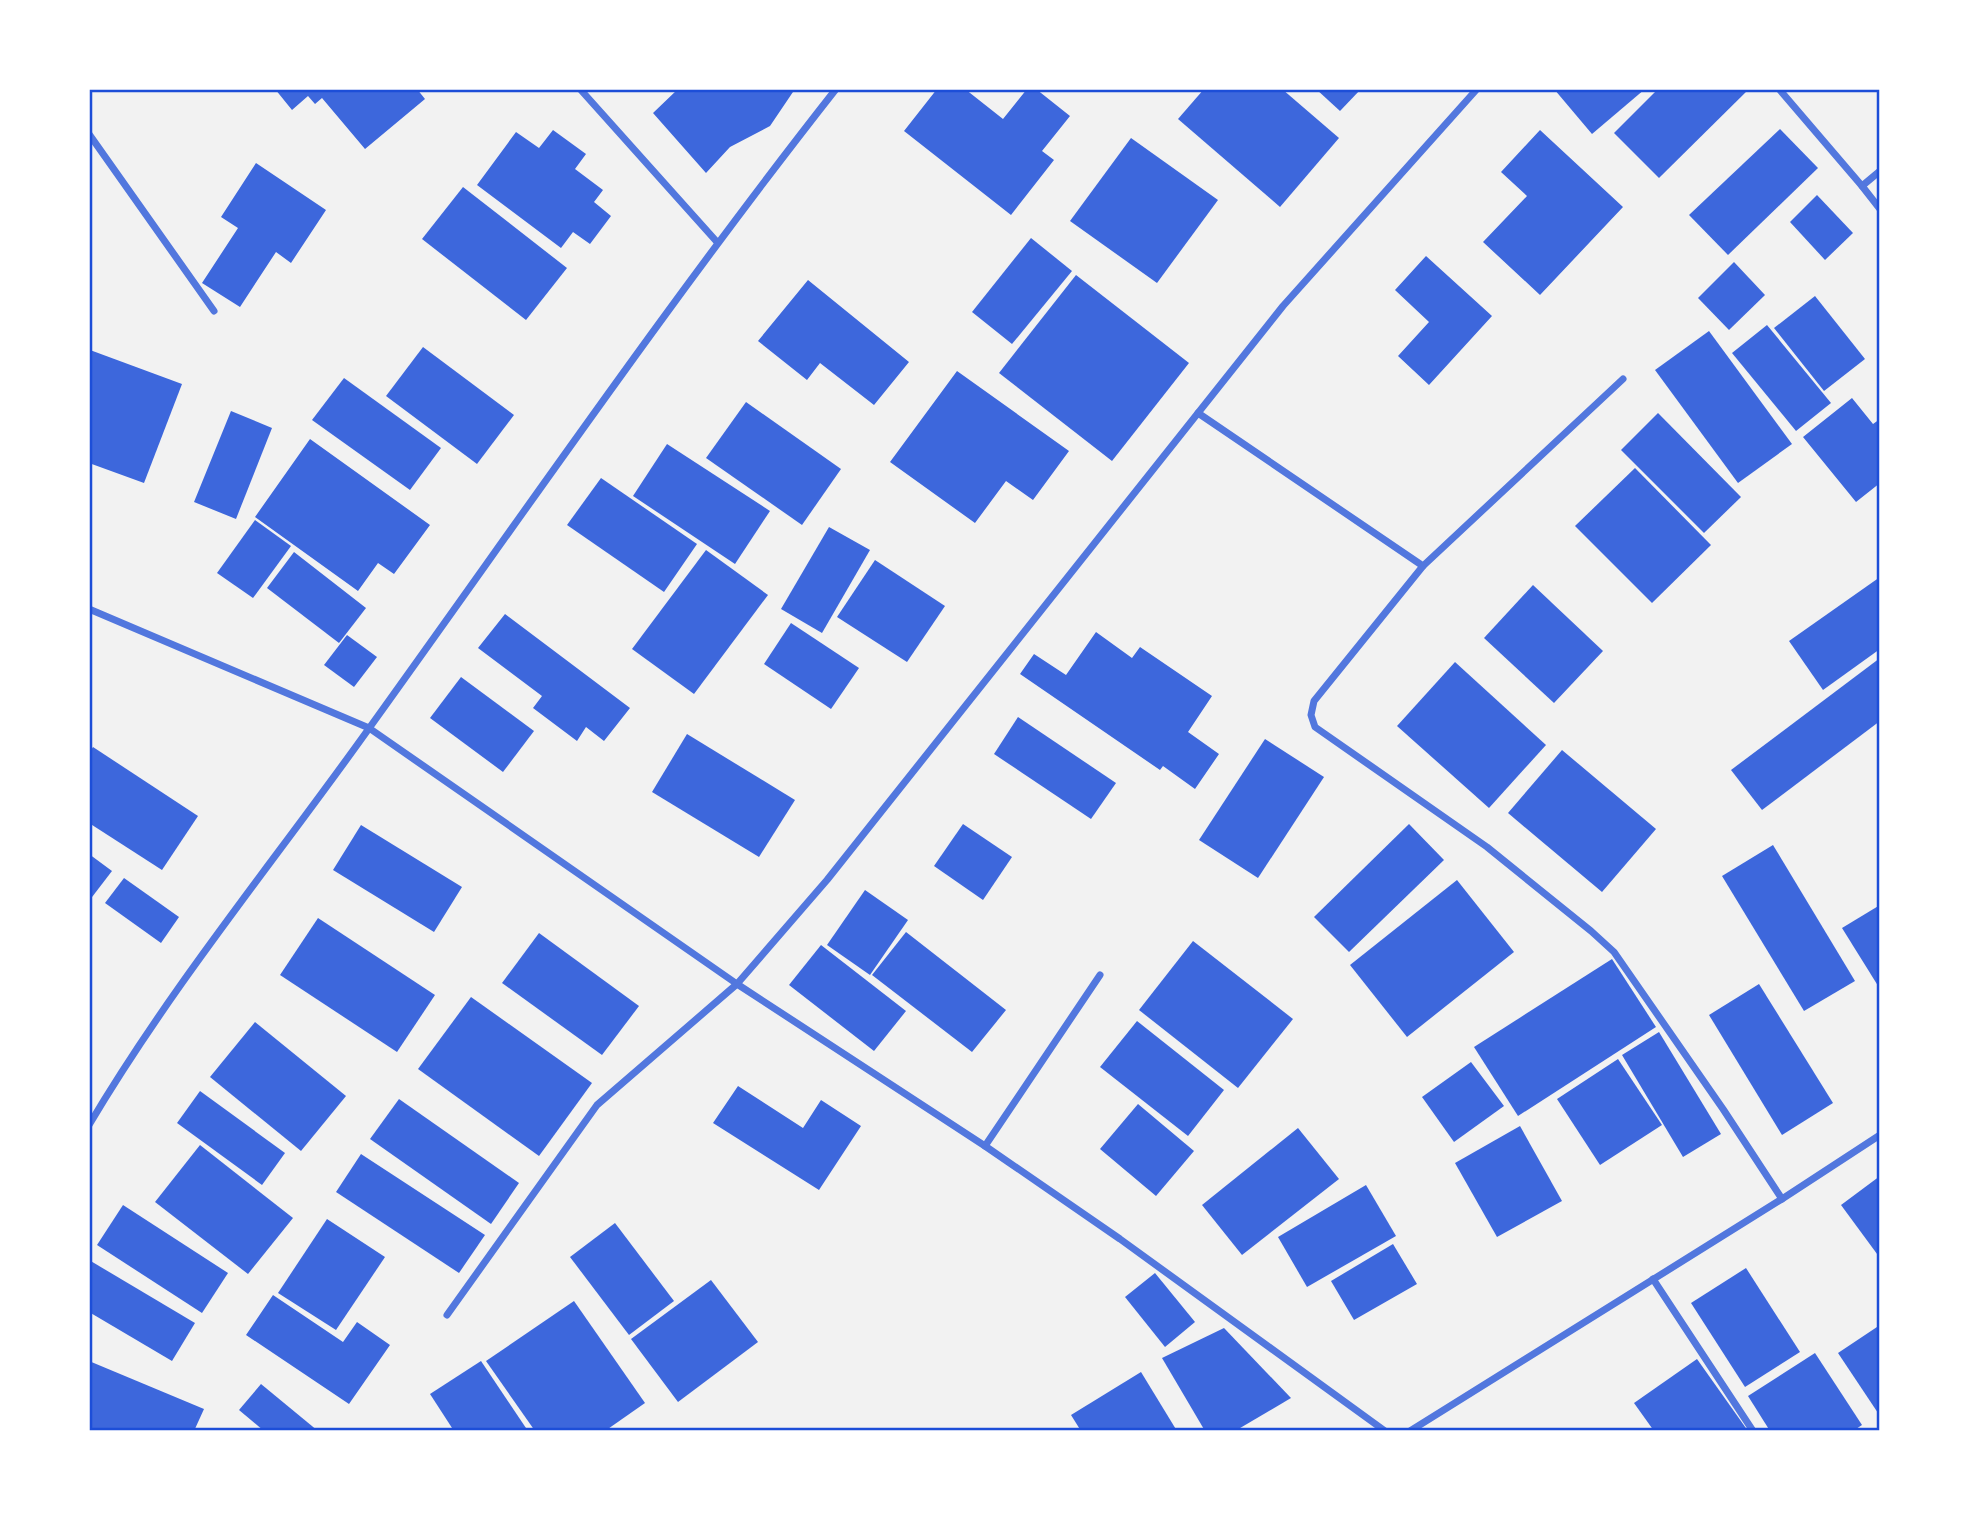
<svg xmlns="http://www.w3.org/2000/svg" width="1969" height="1520" font-family="Montserrat,sans-serif">
	<style>
		.building { fill: #3d67dc }
		.lines { fill: none; stroke-linecap: round; stroke-linejoin: round }
		.minor { stroke: #5277de; stroke-width: 7 }
		.neatline { fill: none; stroke: #1d4ed8; stroke-width: 2.5 }
	</style>
	<rect width="100%" height="100%" fill="#f2f2f2"/>
	<g class="building">
		<path d="M 275,89 L 417,89 L 425,99 L 365,149 L 322,98 L 315,104 L 308,96 L 292,110 Z"/>
		<path d="M 678,89 L 795,89 L 770,126 L 730,147 L 706,173 L 653,113 Z"/>
		<path d="M 937,89 L 965,89 L 1003,119 L 1027,89 L 1036,89 L 1070,116 L 1042,151 L 1054,160 L 1011,215 L 904,131 Z"/>
		<path d="M 1204,89 L 1282,89 L 1339,138 L 1280,207 L 1178,119 Z"/>
		<path d="M 1316,89 L 1361,89 L 1340,111 Z"/>
		<path d="M 1554,89 L 1645,89 L 1592,134 Z"/>
		<path d="M 1658,89 L 1749,89 L 1659,178 L 1614,133 Z"/>
		<path d="M 1780,129 L 1818,168 L 1728,255 L 1689,215 Z"/>
		<path d="M 553,130 L 586,154 L 575,169 L 603,190 L 594,202 L 611,216 L 590,244 L 573,232 L 561,248 L 477,185 L 516,132 L 539,148 Z"/>
		<path d="M 1540,130 L 1623,207 L 1540,295 L 1483,242 L 1527,196 L 1501,172 Z"/>
		<path d="M 1131,138 L 1218,200 L 1157,283 L 1070,221 Z"/>
		<path d="M 256,163 L 326,210 L 291,263 L 276,252 L 240,307 L 202,283 L 238,228 L 221,217 Z"/>
		<path d="M 463,187 L 567,268 L 526,320 L 422,239 Z"/>
		<path d="M 1817,195 L 1853,233 L 1825,260 L 1790,222 Z"/>
		<path d="M 1031,238 L 1072,271 L 1012,344 L 972,312 Z"/>
		<path d="M 1426,256 L 1492,316 L 1429,385 L 1398,356 L 1429,322 L 1395,290 Z"/>
		<path d="M 1734,262 L 1765,295 L 1729,330 L 1698,298 Z"/>
		<path d="M 1076,275 L 1189,363 L 1112,461 L 999,373 Z"/>
		<path d="M 808,280 L 909,362 L 874,405 L 820,363 L 807,380 L 758,341 Z"/>
		<path d="M 1815,296 L 1865,359 L 1824,391 L 1774,328 Z"/>
		<path d="M 1767,325 L 1831,403 L 1796,431 L 1732,353 Z"/>
		<path d="M 1709,331 L 1792,444 L 1738,483 L 1655,370 Z"/>
		<path d="M 423,347 L 514,415 L 477,464 L 386,396 Z"/>
		<path d="M 90,350 L 182,384 L 144,483 L 89,463 Z"/>
		<path d="M 957,371 L 1069,451 L 1033,500 L 1006,481 L 975,523 L 890,462 Z"/>
		<path d="M 344,378 L 441,448 L 410,490 L 312,420 Z"/>
		<path d="M 1852,398 L 1873,424 L 1880,419 L 1880,483 L 1856,502 L 1803,437 Z"/>
		<path d="M 746,402 L 841,469 L 802,525 L 706,458 Z"/>
		<path d="M 231,411 L 272,428 L 236,519 L 194,502 Z"/>
		<path d="M 1658,413 L 1741,497 L 1704,533 L 1621,450 Z"/>
		<path d="M 310,439 L 430,525 L 394,574 L 378,563 L 358,591 L 255,517 Z"/>
		<path d="M 667,444 L 770,511 L 735,564 L 633,496 Z"/>
		<path d="M 1635,468 L 1711,545 L 1652,603 L 1575,526 Z"/>
		<path d="M 601,478 L 697,544 L 664,592 L 567,525 Z"/>
		<path d="M 255,520 L 291,546 L 253,598 L 217,573 Z"/>
		<path d="M 829,527 L 870,550 L 822,633 L 781,609 Z"/>
		<path d="M 706,550 L 768,595 L 694,694 L 632,649 Z"/>
		<path d="M 294,552 L 366,608 L 339,643 L 267,588 Z"/>
		<path d="M 875,560 L 945,606 L 907,662 L 837,617 Z"/>
		<path d="M 1880,577 L 1880,649 L 1823,690 L 1789,641 Z"/>
		<path d="M 1533,585 L 1603,651 L 1554,703 L 1484,638 Z"/>
		<path d="M 505,614 L 630,708 L 604,741 L 586,727 L 577,741 L 533,708 L 542,696 L 478,648 Z"/>
		<path d="M 791,623 L 859,668 L 831,709 L 764,664 Z"/>
		<path d="M 1096,632 L 1132,658 L 1140,647 L 1212,696 L 1188,732 L 1219,754 L 1195,789 L 1163,766 L 1160,770 L 1020,674 L 1034,654 L 1066,675 Z"/>
		<path d="M 347,635 L 377,657 L 354,687 L 324,665 Z"/>
		<path d="M 1880,658 L 1880,721 L 1762,810 L 1731,770 Z"/>
		<path d="M 1455,662 L 1546,745 L 1489,808 L 1397,726 Z"/>
		<path d="M 461,677 L 534,731 L 503,772 L 430,718 Z"/>
		<path d="M 1018,717 L 1116,783 L 1091,819 L 994,754 Z"/>
		<path d="M 687,734 L 795,800 L 759,857 L 652,792 Z"/>
		<path d="M 1265,739 L 1324,777 L 1258,878 L 1199,840 Z"/>
		<path d="M 93,747 L 198,816 L 162,870 L 89,823 L 89,753 Z"/>
		<path d="M 1562,750 L 1656,829 L 1602,892 L 1508,813 Z"/>
		<path d="M 963,824 L 1012,857 L 983,900 L 934,866 Z"/>
		<path d="M 1409,824 L 1444,860 L 1349,952 L 1314,917 Z"/>
		<path d="M 361,825 L 462,887 L 434,932 L 333,870 Z"/>
		<path d="M 1773,845 L 1855,981 L 1804,1011 L 1722,876 Z"/>
		<path d="M 89,854 L 112,871 L 89,901 Z"/>
		<path d="M 124,878 L 179,917 L 161,943 L 105,903 Z"/>
		<path d="M 1457,880 L 1514,952 L 1407,1037 L 1350,965 Z"/>
		<path d="M 865,890 L 908,920 L 870,975 L 827,945 Z"/>
		<path d="M 1880,905 L 1880,989 L 1842,928 Z"/>
		<path d="M 318,918 L 435,995 L 397,1052 L 280,975 Z"/>
		<path d="M 906,932 L 1006,1010 L 972,1052 L 872,975 Z"/>
		<path d="M 539,933 L 639,1006 L 602,1055 L 502,983 Z"/>
		<path d="M 1193,941 L 1293,1019 L 1238,1088 L 1139,1010 Z"/>
		<path d="M 821,945 L 906,1011 L 874,1051 L 789,985 Z"/>
		<path d="M 1612,959 L 1656,1027 L 1518,1116 L 1474,1047 Z"/>
		<path d="M 1759,984 L 1833,1103 L 1782,1135 L 1709,1015 Z"/>
		<path d="M 471,997 L 592,1083 L 539,1156 L 418,1069 Z"/>
		<path d="M 1137,1021 L 1224,1090 L 1188,1136 L 1100,1067 Z"/>
		<path d="M 255,1022 L 346,1096 L 301,1151 L 210,1077 Z"/>
		<path d="M 1659,1032 L 1721,1134 L 1683,1157 L 1622,1055 Z"/>
		<path d="M 1618,1059 L 1662,1125 L 1600,1165 L 1557,1099 Z"/>
		<path d="M 1471,1062 L 1504,1106 L 1454,1142 L 1422,1097 Z"/>
		<path d="M 738,1086 L 803,1128 L 821,1100 L 861,1126 L 819,1190 L 713,1123 Z"/>
		<path d="M 200,1091 L 285,1153 L 262,1185 L 177,1123 Z"/>
		<path d="M 399,1099 L 519,1183 L 491,1224 L 370,1139 Z"/>
		<path d="M 1138,1104 L 1194,1151 L 1156,1196 L 1100,1149 Z"/>
		<path d="M 1520,1126 L 1562,1201 L 1497,1237 L 1455,1163 Z"/>
		<path d="M 1298,1128 L 1339,1179 L 1242,1255 L 1202,1205 Z"/>
		<path d="M 200,1145 L 293,1218 L 248,1274 L 155,1202 Z"/>
		<path d="M 361,1154 L 485,1235 L 459,1273 L 336,1192 Z"/>
		<path d="M 1880,1176 L 1880,1258 L 1841,1205 Z"/>
		<path d="M 1366,1185 L 1396,1236 L 1307,1287 L 1278,1237 Z"/>
		<path d="M 123,1205 L 228,1273 L 202,1313 L 97,1245 Z"/>
		<path d="M 327,1219 L 385,1257 L 336,1330 L 278,1293 Z"/>
		<path d="M 615,1223 L 674,1301 L 629,1335 L 570,1257 Z"/>
		<path d="M 1393,1244 L 1417,1284 L 1354,1320 L 1331,1281 Z"/>
		<path d="M 89,1260 L 195,1323 L 172,1361 L 89,1312 Z"/>
		<path d="M 1746,1268 L 1800,1352 L 1745,1387 L 1691,1303 Z"/>
		<path d="M 1155,1273 L 1195,1322 L 1165,1347 L 1125,1297 Z"/>
		<path d="M 711,1280 L 758,1342 L 678,1402 L 631,1339 Z"/>
		<path d="M 273,1295 L 343,1342 L 357,1322 L 390,1345 L 349,1404 L 246,1335 Z"/>
		<path d="M 574,1301 L 645,1403 L 605,1431 L 535,1431 L 486,1361 Z"/>
		<path d="M 1880,1325 L 1880,1416 L 1838,1353 Z"/>
		<path d="M 1224,1328 L 1291,1398 L 1235,1431 L 1205,1431 L 1162,1358 Z"/>
		<path d="M 1815,1353 L 1862,1425 L 1853,1431 L 1770,1431 L 1748,1396 Z"/>
		<path d="M 1697,1359 L 1748,1431 L 1654,1431 L 1634,1403 Z"/>
		<path d="M 89,1361 L 204,1409 L 194,1431 L 89,1431 Z"/>
		<path d="M 481,1361 L 528,1431 L 454,1431 L 430,1394 Z"/>
		<path d="M 1141,1372 L 1177,1431 L 1081,1431 L 1071,1415 Z"/>
		<path d="M 261,1384 L 318,1431 L 264,1431 L 239,1410 Z"/>
	</g>
	<g class="lines">
		<g class="minor">
			<path d="M 580,89 L 717,242"/>
			<path d="M 1779,89 L 1862,186 L 1880,171"/>
			<path d="M 89,134 L 214,311"/>
			<path d="M 1862,186 L 1880,209"/>
			<path d="M 1198,413 L 1423,566 L 1623,379"/>
			<path d="M 1423,566 L 1314,701 L 1311,715 L 1315,727 L 1487,847 L 1591,931 L 1614,952 L 1723,1109 L 1782,1199"/>
			<path d="M 89,609 L 369,728 L 737,984 L 985,1146 L 1120,1239 L 1385,1431"/>
			<path d="M 89,1125 C 172,985 276,859 370,727 C 524,513 673,296 836,89"/>
			<path d="M 985,1146 L 1100,975"/>
			<path d="M 1653,1279 L 1753,1431"/>
			<path d="M 447,1315 L 597,1105 L 737,984 L 827,880 L 1283,306 L 1477,89"/>
			<path d="M 1410,1431 L 1782,1199 L 1880,1135"/>
		</g>
	</g>
	<rect width="1969" height="1520" fill="none" stroke="#ffffff" stroke-width="182"/>
	<rect x="91" y="91" width="1787" height="1338" class="neatline"/>
</svg>
